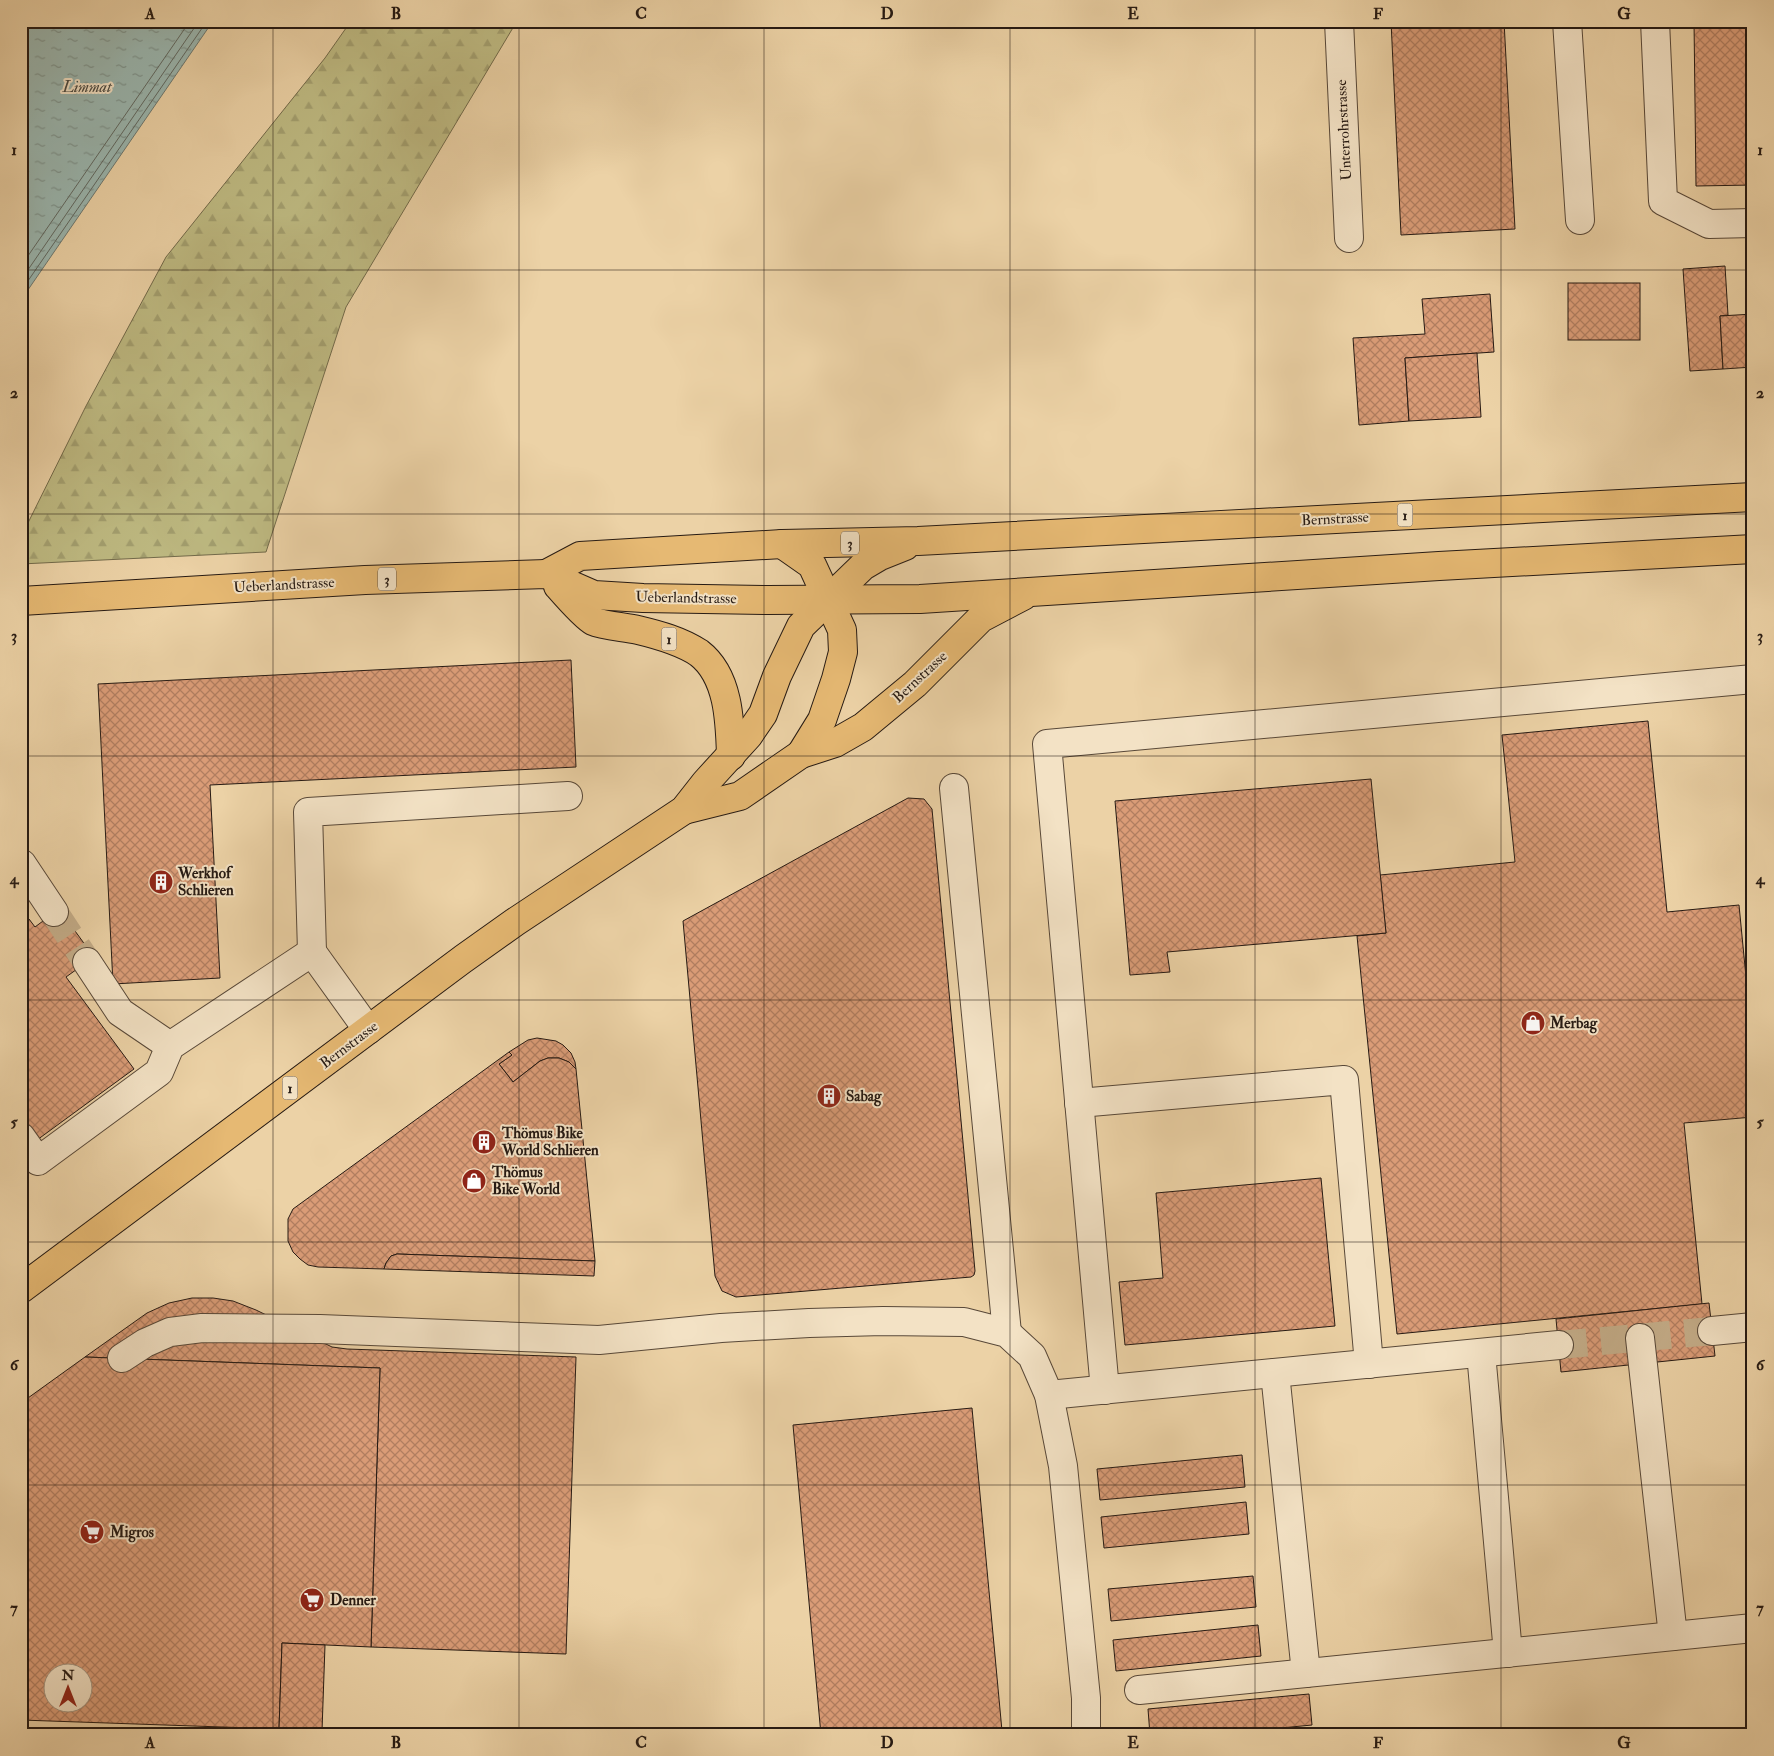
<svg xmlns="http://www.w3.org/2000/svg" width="1774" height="1756" font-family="'IM FELL Double Pica',serif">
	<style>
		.forest { fill: url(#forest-firs); stroke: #726a4a }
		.water { fill: url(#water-ripples); stroke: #6c7871 }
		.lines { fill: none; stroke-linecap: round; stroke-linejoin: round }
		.shore { stroke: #606861; stroke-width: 1 }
		.building { fill: url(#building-cross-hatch); stroke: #261a13; fill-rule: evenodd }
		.minor-tunnel { stroke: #c4ad89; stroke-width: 28; stroke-dasharray: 28 14; stroke-linecap: butt }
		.minor-casing { stroke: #584838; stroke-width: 30 }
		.major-casing { stroke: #261a13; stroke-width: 30 }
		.minor { stroke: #f3e2c5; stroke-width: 28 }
		.major { stroke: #e6b973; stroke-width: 28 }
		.grid { fill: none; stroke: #261a13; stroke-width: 1; stroke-opacity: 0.55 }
		.labels { text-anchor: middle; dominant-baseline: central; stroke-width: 4; stroke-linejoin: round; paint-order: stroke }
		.shield { fill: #f3e2c5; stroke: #645648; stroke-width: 1 }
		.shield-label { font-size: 14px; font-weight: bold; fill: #261a13 }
		.street-label { font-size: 15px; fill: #261a13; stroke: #f3e2c5 }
		.poi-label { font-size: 15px; font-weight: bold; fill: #261a13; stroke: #f3e2c5; text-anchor: start }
		.water-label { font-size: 16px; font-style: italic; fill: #494942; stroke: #f3e2c5 }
		.neatline { fill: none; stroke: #261a13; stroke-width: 2 }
		.grid-label { font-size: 16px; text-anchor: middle; font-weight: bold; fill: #261a13 }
	</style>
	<defs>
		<pattern id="forest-firs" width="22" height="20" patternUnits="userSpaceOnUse" patternTransform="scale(1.25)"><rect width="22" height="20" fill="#beba82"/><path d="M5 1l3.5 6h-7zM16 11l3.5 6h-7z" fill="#a39f6f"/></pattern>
		<pattern id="water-ripples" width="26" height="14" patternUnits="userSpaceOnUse" patternTransform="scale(1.25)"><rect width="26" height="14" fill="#9ab6af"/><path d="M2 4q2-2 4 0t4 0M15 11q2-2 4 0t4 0" fill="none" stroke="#7d938d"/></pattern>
		<pattern id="building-cross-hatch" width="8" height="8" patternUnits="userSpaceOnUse" patternTransform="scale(1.25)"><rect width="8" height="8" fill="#da9c77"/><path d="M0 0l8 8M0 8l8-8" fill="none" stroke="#b17e60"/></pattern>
	</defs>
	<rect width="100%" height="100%" fill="#ecd2a6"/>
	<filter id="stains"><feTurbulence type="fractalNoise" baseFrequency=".004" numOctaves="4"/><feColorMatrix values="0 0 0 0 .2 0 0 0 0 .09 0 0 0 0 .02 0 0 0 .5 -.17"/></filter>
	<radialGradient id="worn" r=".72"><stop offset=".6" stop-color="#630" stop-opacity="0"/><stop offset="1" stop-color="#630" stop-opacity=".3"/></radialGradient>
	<path class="forest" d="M 351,21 L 517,21 L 346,307 L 266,552 L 21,564 L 21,537 L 86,406 L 166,257 L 325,58 Z"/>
	<path class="water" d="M 21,21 L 213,21 L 21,300 Z"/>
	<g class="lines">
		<g class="shore">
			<path d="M 21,266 L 190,21"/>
			<path d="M 21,280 L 199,21"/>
			<path d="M 21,291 L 207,21"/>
		</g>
	</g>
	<g class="building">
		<path d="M 1391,21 L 1504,21 L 1515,229 L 1401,235 Z"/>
		<path d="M 1694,21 L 1753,21 L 1753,185 L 1696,186 Z"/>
		<path d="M 1725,266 L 1728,315 L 1720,316 L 1723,369 L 1690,371 L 1683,269 Z"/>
		<rect x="1568" y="283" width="72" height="57"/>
		<path d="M 1490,294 L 1494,352 L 1405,358 L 1409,421 L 1359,425 L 1353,338 L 1425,334 L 1422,299 Z"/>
		<path d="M 1753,314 L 1753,367 L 1723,369 L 1720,316 Z"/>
		<path d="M 1477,353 L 1481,417 L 1409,421 L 1405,358 Z"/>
		<path d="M 571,660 L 576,767 L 210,785 L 220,978 L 113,984 L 98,684 Z"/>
		<path d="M 1648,721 L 1667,912 L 1739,905 L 1753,1049 L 1753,1117 L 1684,1123 L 1702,1304 L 1397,1334 L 1357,936 L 1386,933 L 1380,875 L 1515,862 L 1502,735 Z"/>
		<path d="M 1371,779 L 1386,933 L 1167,952 L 1170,972 L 1130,975 L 1115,801 Z"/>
		<path d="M 908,798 L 924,799 L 932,809 L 975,1271 L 974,1275 L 971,1277 L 736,1297 L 722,1291 L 715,1276 L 683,921 Z"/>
		<path d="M 59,909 L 94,957 L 66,977 L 134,1069 L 37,1140 L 21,1118 L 21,925 L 29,919 L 35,927 Z"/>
		<path d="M 537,1038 L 556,1041 L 563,1045 L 571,1053 L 575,1062 L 576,1069 L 569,1062 L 559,1058 L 548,1058 L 540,1061 L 513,1082 L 499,1064 L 512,1055 L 509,1052 L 528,1040 Z"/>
		<path d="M 509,1052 L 512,1055 L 499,1064 L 513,1082 L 540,1061 L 548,1058 L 559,1058 L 569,1062 L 576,1069 L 595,1261 L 397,1254 L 391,1256 L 386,1263 L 384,1269 L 318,1267 L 308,1265 L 300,1259 L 293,1252 L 288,1241 L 288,1219 L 293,1209 Z"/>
		<path d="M 1321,1178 L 1335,1326 L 1125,1345 L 1119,1282 L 1163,1278 L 1156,1193 Z"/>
		<path d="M 397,1254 L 595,1261 L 594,1276 L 384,1269 L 386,1263 L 391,1256 Z"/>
		<path d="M 192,1298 L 213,1298 L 233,1301 L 256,1310 L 332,1347 L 347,1349 L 576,1357 L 566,1654 L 371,1647 L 380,1368 L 85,1357 L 147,1313 L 169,1303 Z"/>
		<path d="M 1709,1303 L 1715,1356 L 1561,1372 L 1556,1319 Z"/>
		<path d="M 85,1357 L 380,1368 L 371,1647 L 282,1643 L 279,1729 L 21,1720 L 21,1403 ZM 52,1674 L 82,1674 L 82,1704 L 52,1704 Z"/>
		<path d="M 972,1408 L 1002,1731 L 963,1735 L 821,1735 L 793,1425 Z"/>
		<path d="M 1242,1455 L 1245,1487 L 1100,1500 L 1097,1469 Z"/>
		<path d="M 1246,1502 L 1249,1534 L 1104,1548 L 1101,1517 Z"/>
		<path d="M 1253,1576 L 1256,1607 L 1111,1621 L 1108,1589 Z"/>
		<path d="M 1258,1625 L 1261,1656 L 1116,1671 L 1113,1640 Z"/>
		<path d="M 282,1643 L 325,1645 L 322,1731 L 279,1729 Z"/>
		<path d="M 1309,1694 L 1312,1725 L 1209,1735 L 1150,1735 L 1148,1709 Z"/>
	</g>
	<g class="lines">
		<g class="minor-tunnel">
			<path d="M 54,912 L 87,962"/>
			<path d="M 1559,1345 L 1712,1331"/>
		</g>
		<defs>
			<g id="minor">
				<path d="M 1339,21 L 1349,238"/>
				<path d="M 1567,21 L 1580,220"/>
				<path d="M 1655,21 L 1663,201 L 1709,224 L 1753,223"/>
				<path d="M 954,788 L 1007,1333"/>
				<path d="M 21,865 L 22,864 L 54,912"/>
				<path d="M 312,952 L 308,812 L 568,796"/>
				<path d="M 87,962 L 120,1012 L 170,1046"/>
				<path d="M 1079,1103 L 1344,1080 L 1369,1364"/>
				<path d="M 21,1137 L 38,1161 L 159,1072 L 170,1046 L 312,952 L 368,1030"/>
				<path d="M 1712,1331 L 1753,1327"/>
				<path d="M 1640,1338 L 1673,1636"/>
				<path d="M 1481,1353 L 1508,1653"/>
				<path d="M 122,1358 L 145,1343 L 170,1332 L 202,1328 L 320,1329 L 599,1340 L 721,1328 L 809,1323 L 883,1321 L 964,1322 L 1007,1333 L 1032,1356 L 1049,1395 L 1063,1466 L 1086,1698 L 1086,1735"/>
				<path d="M 1275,1373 L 1306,1673"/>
				<path d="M 1105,1390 L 1047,744 L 1753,679"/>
				<path d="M 1049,1395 L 1559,1345"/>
				<path d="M 1139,1690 L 1753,1628"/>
			</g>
			<g id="major">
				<path d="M 782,544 L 812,565 L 842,630 L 843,652 L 836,679 L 822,720 L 801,754"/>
				<path d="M 546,574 L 580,556 L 782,544 L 918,541 L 1753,497"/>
				<path d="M 558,586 C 565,594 585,617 593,621 C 604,626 626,627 638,630 C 659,635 681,641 699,653 C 729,676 730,722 731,756"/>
				<path d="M 21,601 L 365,580 L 546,574 L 594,595 L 643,598 L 768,600 L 920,599 L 1439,566 L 1753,549"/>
				<path d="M 684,810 L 740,796 L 801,754 L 835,743 L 863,727 L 915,684 L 981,618 L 1023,596"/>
				<path d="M 21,1289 L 463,959 L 515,922 L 684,810 L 706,782 L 748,736 L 763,714 L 777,676 L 801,626 L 863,566 L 880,556 L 905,546"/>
			</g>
		</defs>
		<use href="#minor" class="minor-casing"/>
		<use href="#major" class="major-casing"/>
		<use href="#minor" class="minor"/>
		<use href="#major" class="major"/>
	</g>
	<path class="grid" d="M 273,21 L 273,1735M 519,21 L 519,1735M 764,21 L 764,1735M 1010,21 L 1010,1735M 1255,21 L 1255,1735M 1501,21 L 1501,1735M 21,270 L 1753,270M 21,514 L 1753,514M 21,756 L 1753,756M 21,1000 L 1753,1000M 21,1242 L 1753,1242M 21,1485 L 1753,1485"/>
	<defs>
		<symbol id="building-disc" viewBox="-11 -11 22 22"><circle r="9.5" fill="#8f2418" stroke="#f3e2c5"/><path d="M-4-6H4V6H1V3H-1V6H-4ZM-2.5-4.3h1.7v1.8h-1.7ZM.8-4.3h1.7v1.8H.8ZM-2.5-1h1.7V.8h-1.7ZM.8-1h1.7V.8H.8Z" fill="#fff"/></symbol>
		<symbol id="shop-disc" viewBox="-11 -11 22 22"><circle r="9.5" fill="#8f2418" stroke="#f3e2c5"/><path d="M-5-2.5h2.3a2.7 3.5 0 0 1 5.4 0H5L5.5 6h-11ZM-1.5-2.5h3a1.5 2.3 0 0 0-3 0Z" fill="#fff"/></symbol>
		<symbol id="supermarket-disc" viewBox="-11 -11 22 22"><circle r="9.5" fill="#8f2418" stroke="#f3e2c5"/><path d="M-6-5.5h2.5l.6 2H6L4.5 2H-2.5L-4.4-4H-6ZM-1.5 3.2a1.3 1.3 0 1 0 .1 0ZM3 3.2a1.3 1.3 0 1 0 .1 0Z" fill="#fff"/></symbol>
	</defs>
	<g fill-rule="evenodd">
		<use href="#building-disc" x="147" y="868" width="28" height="28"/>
		<use href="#shop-disc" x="1519" y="1009" width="28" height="28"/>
		<use href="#building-disc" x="815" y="1082" width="28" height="28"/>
		<use href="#building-disc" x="470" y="1128" width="28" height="28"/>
		<use href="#shop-disc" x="460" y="1167" width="28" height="28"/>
		<use href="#supermarket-disc" x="78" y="1518" width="28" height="28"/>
		<use href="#supermarket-disc" x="298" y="1586" width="28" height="28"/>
	</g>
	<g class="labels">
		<g class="shield">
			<rect x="1397.5" y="503.5" width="15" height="23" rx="4"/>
			<rect x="841" y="531.5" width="18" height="23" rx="4"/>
			<rect x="378" y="567.5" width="18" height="23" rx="4"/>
			<rect x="661.5" y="627.5" width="15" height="23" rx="4"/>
			<rect x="282.5" y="1076.5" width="15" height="23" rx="4"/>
		</g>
		<g class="shield-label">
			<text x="1405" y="515">1</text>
			<text x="850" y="543">3</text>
			<text x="387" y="579">3</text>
			<text x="669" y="639">1</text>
			<text x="290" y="1088">1</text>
		</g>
		<g class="street-label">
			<text transform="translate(1344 130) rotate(-93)">Unterrohrstrasse</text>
			<text transform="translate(1335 519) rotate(-3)">Bernstrasse</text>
			<text transform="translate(284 585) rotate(-3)">Ueberlandstrasse</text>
			<text transform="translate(686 598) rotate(1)">Ueberlandstrasse</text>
			<text transform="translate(920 677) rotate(-43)">Bernstrasse</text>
			<text transform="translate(349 1045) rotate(-37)">Bernstrasse</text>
		</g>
		<g class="poi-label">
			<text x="178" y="873">Werkhof<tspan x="178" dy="17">Schlieren</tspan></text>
			<text x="1550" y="1023">Merbag</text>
			<text x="846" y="1096">Sabag</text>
			<text x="502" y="1133">Thömus Bike<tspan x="502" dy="17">World Schlieren</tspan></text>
			<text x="492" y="1172">Thömus<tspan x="492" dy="17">Bike World</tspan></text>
			<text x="110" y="1532">Migros</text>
			<text x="330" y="1600">Denner</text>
		</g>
		<g class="water-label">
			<text x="87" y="87">Limmat</text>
		</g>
	</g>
	<rect width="1774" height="1756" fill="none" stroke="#ecd2a6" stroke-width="55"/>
	<g transform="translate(68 1688)"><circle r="24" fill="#f3e2c5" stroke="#a1927e"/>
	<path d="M0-4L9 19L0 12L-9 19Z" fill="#8f2418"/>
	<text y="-8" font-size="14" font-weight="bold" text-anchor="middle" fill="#261a13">N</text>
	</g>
	<rect x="28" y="28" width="1718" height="1700" class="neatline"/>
	<g class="grid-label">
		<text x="150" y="19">A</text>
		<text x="396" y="19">B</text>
		<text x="641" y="19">C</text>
		<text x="887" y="19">D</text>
		<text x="1133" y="19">E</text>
		<text x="1378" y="19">F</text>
		<text x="1624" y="19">G</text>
		<text x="14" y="155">1</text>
		<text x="1760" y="155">1</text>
		<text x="14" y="398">2</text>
		<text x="1760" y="398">2</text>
		<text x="14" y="641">3</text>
		<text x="1760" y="641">3</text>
		<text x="14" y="884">4</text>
		<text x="1760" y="884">4</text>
		<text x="14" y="1127">5</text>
		<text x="1760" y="1127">5</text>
		<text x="14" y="1370">6</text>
		<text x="1760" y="1370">6</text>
		<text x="14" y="1613">7</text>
		<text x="1760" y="1613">7</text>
		<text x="150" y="1748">A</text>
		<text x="396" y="1748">B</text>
		<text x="641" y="1748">C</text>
		<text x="887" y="1748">D</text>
		<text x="1133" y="1748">E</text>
		<text x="1378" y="1748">F</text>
		<text x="1624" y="1748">G</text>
	</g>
	<rect width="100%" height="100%" filter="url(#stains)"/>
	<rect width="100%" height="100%" fill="url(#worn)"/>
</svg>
